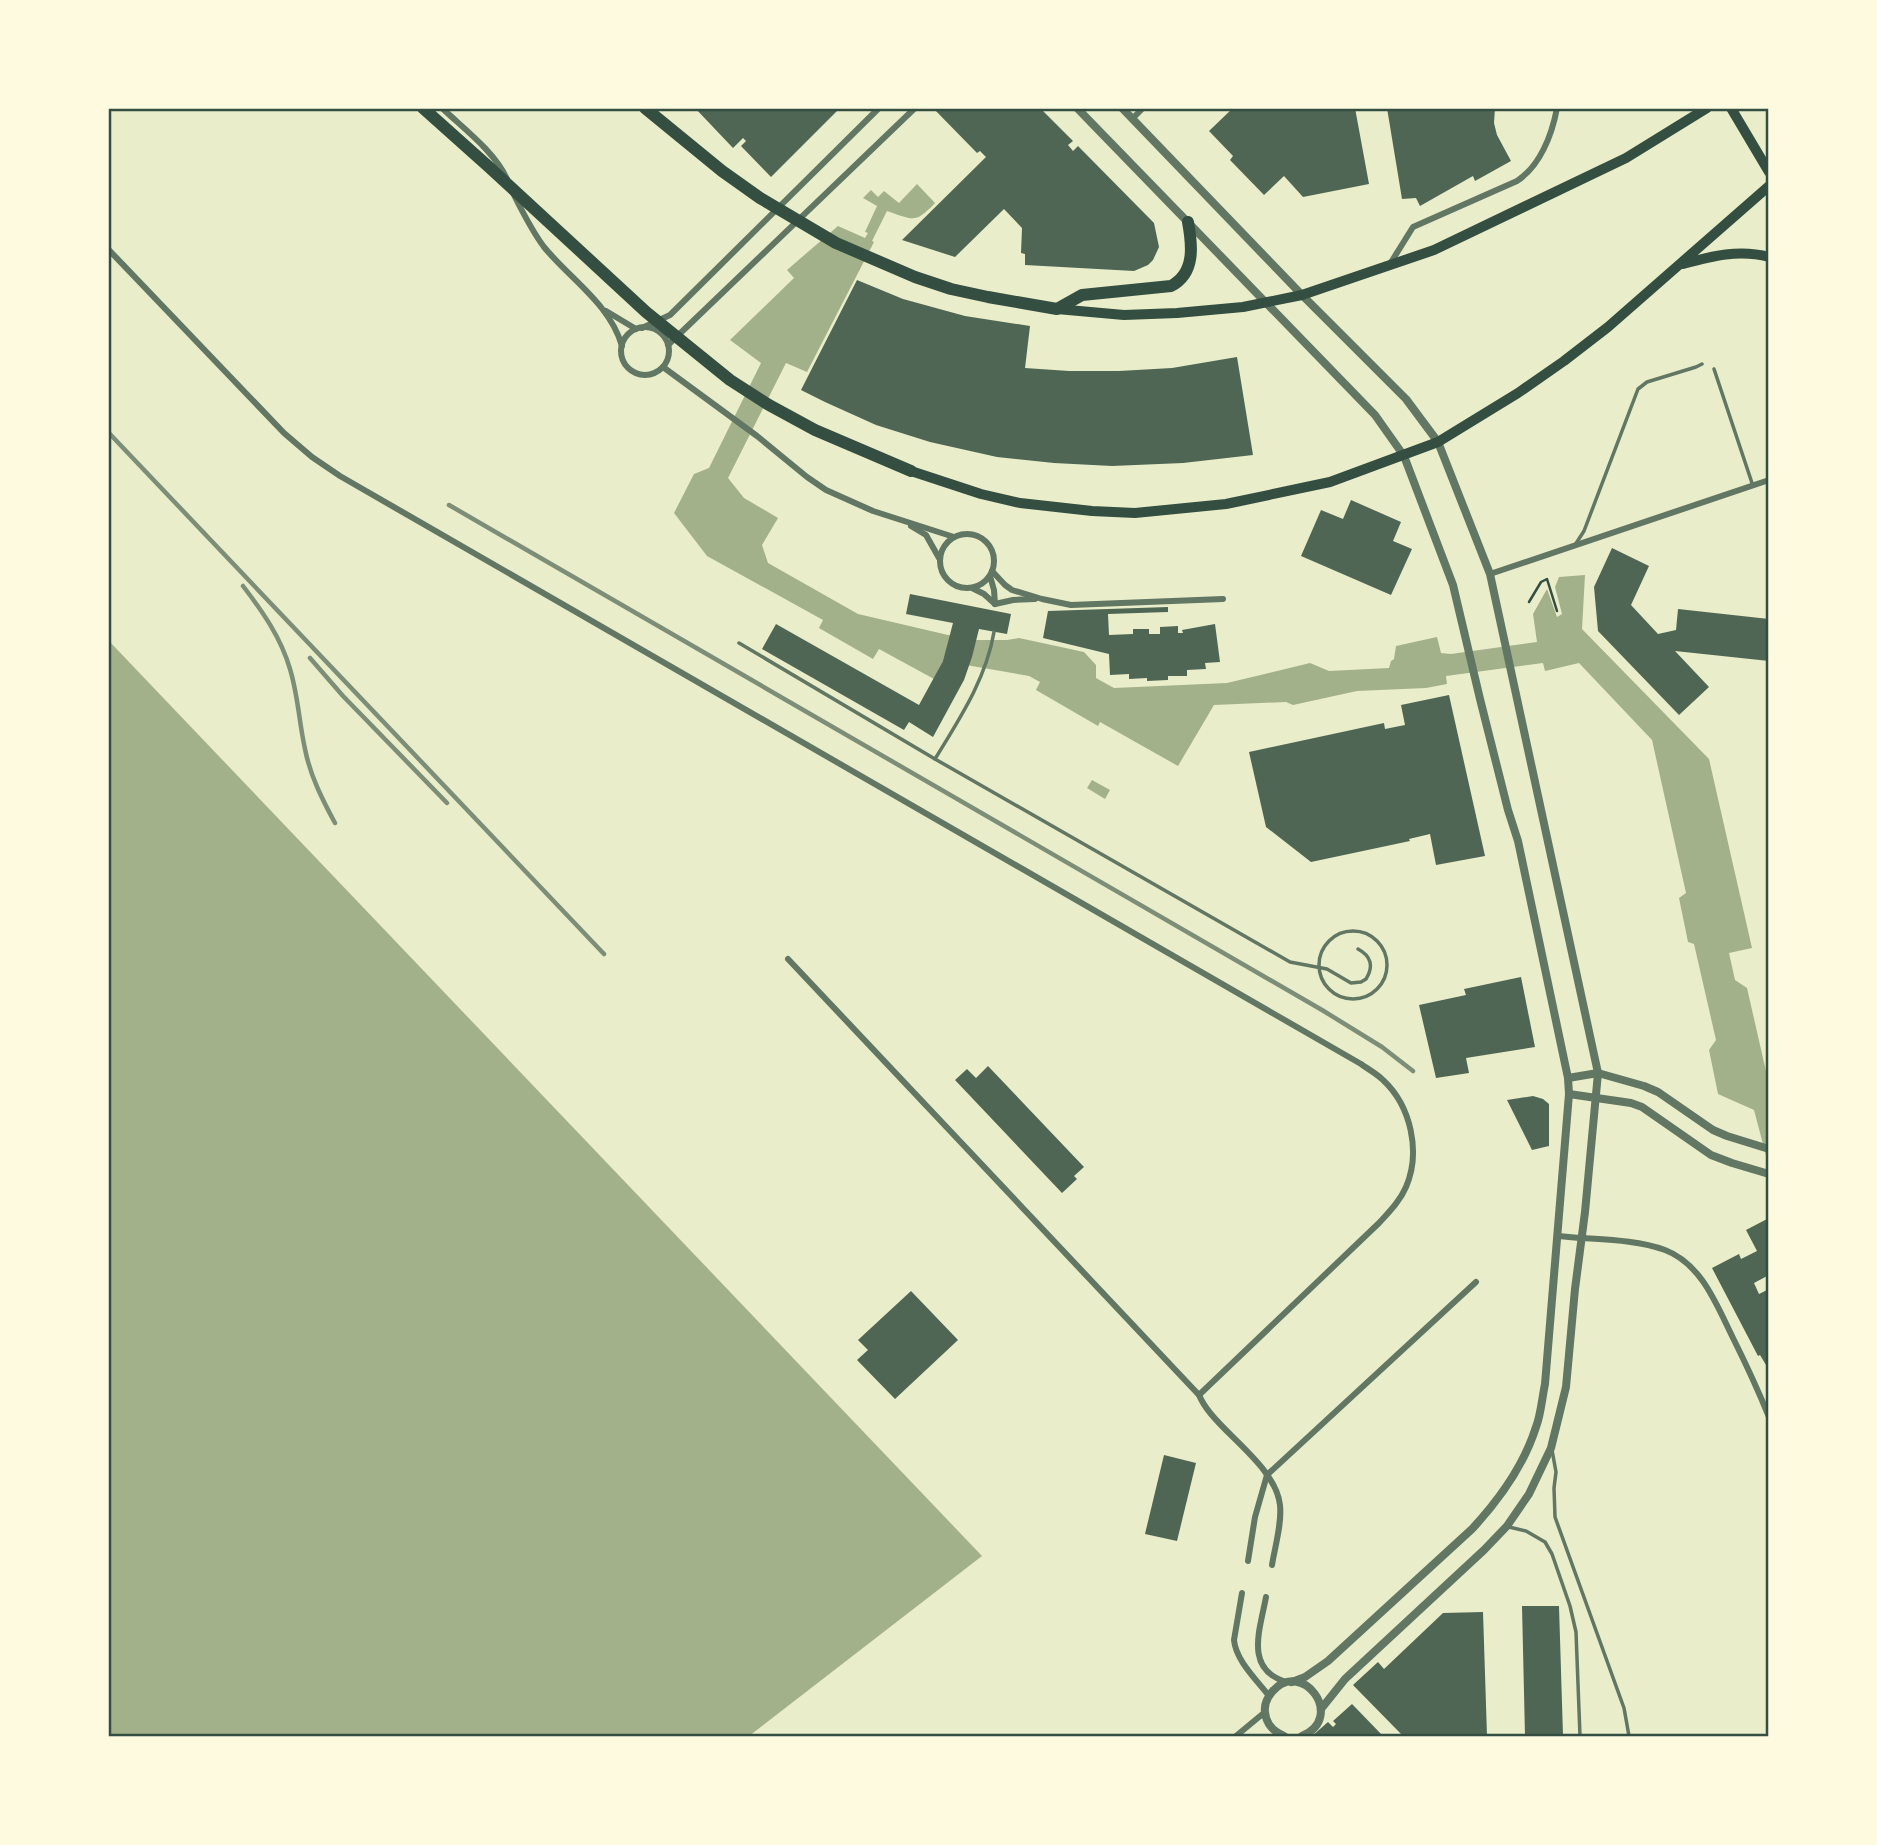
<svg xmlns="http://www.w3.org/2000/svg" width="1877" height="1845" font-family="'Noto Sans',sans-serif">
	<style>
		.water { fill: #a3b18a }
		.building { fill: #4f6655 }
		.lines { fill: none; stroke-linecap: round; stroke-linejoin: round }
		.path { stroke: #344e41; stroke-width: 2.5 }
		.service { stroke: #617663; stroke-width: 3.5 }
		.minor { stroke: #617663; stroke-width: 6 }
		.tertiary { stroke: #617663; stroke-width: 8 }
		.primary { stroke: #344e41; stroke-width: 10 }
		.motorway { stroke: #344e41; stroke-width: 12 }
		.rail { stroke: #7c8e77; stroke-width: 4.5 }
		.neatline { fill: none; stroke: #344e41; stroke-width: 2.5 }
	</style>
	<rect width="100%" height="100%" fill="#e9edc9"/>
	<g class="water">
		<path d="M 917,184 L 935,203 C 915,224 914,220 887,211 L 872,241 L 874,242 L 807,372 L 786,363 L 728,478 L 744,498 L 778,518 L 762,545 L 768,563 L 858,614 L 948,635 L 977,640 L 1007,640 L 1019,638 L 1084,652 L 1096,665 L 1096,678 L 1114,688 L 1227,683 L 1310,663 L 1329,671 L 1389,668 L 1391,661 L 1394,659 L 1396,646 L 1437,637 L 1441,653 L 1451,654 L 1537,642 L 1533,614 L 1547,589 L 1557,617 L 1562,614 L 1555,587 L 1559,577 L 1585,575 L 1582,629 L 1709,759 L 1752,948 L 1729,953 L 1735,980 L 1747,988 L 1768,1080 L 1768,1163 L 1754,1110 L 1718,1094 L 1709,1050 L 1716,1040 L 1694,944 L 1688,942 L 1679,898 L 1686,893 L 1652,740 L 1579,663 L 1545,671 L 1543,663 L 1446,676 L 1447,684 L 1426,688 L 1357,691 L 1293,705 L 1286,702 L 1214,705 L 1178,766 L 1100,722 L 1098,726 L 1036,690 L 1040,682 L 1029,676 L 943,661 L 934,679 L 879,649 L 873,659 L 819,628 L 823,620 L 707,556 L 674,513 L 694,474 L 709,468 L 761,363 L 730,340 L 794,278 L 787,270 L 838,226 L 865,238 L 868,233 L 865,232 L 877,206 L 863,198 L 871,190 L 878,197 L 884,191 L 899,203 Z"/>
		<path d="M 109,641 L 982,1556 L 749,1736 L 109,1736 Z"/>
		<path d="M 1092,780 L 1110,790 L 1105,799 L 1087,788 Z"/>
	</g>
	<g class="building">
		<path d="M 695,108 L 840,108 L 771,177 L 741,146 L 746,141 L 743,138 L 733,148 Z"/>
		<path d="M 933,108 L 1031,108 L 1033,111 L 1035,108 L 1040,108 L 1073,141 L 1068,145 L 1073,151 L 1078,146 L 1154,223 L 1159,247 L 1153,260 L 1148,265 L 1134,271 L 1025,265 L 1025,254 L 1021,253 L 1022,228 L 1004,209 L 955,257 L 902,240 L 986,157 L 980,151 L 977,153 Z"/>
		<path d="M 1233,108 L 1355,108 L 1369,184 L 1303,197 L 1284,176 L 1264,195 L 1230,160 L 1233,156 L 1209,131 Z"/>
		<path d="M 1387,108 L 1495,108 L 1494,123 L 1497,135 L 1511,161 L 1475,181 L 1473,176 L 1420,206 L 1416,198 L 1402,199 Z"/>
		<path d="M 857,280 L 903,299 L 965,316 L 1030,326 L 1025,368 L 1069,371 L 1119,371 L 1172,368 L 1237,357 L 1253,455 L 1183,463 L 1112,466 L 1054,463 L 997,457 L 930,442 L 876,425 L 825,402 L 801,390 Z"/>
		<path d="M 1351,500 L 1401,522 L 1393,541 L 1412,549 L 1391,595 L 1301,556 L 1321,510 L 1343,519 Z"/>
		<path d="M 1612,548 L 1649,566 L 1631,605 L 1658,634 L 1676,630 L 1678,609 L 1769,619 L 1769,661 L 1675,651 L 1709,687 L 1679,715 L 1598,631 L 1594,587 Z"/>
		<path d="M 910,594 L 1011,614 L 1007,634 L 979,629 L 972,657 L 964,680 L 933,737 L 909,722 L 904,730 L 762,649 L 776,624 L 919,705 L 943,661 L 953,623 L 906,614 Z"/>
		<path d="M 1168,607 L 1168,612 L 1108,614 L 1109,635 L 1133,634 L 1133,629 L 1149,629 L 1149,634 L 1160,634 L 1160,627 L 1178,626 L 1178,633 L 1183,633 L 1182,630 L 1215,624 L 1220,662 L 1205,663 L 1206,669 L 1187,670 L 1187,676 L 1168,676 L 1168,680 L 1147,681 L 1147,678 L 1129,679 L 1129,674 L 1110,675 L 1109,654 L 1043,638 L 1048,611 Z"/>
		<path d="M 1449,695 L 1485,856 L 1436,865 L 1430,834 L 1409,839 L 1410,841 L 1311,862 L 1266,827 L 1249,752 L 1384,723 L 1385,729 L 1405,725 L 1401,705 Z"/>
		<path d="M 1521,977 L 1535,1047 L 1466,1058 L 1469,1073 L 1436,1078 L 1419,1005 L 1466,995 L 1464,989 Z"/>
		<path d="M 988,1066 L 1084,1167 L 1074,1176 L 1077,1179 L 1062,1193 L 955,1080 L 967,1069 L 976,1078 Z"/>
		<path d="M 1533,1096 L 1543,1099 L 1549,1104 L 1549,1146 L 1532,1150 L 1507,1100 Z"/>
		<path d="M 1769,1218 L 1769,1275 L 1754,1283 L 1759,1294 L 1769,1289 L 1769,1370 L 1760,1355 L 1758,1356 L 1712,1268 L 1739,1254 L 1741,1259 L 1757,1251 L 1746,1230 Z"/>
		<path d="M 911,1291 L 958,1340 L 895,1399 L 857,1360 L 868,1350 L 858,1340 Z"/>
		<path d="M 1164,1455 L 1196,1463 L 1177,1541 L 1145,1534 Z"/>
		<path d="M 1522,1606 L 1559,1606 L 1563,1736 L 1525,1736 Z"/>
		<path d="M 1483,1612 L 1487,1736 L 1403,1736 L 1353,1685 L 1378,1662 L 1384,1669 L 1443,1613 Z"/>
		<path d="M 1352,1704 L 1383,1736 L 1312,1736 L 1328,1722 L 1333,1727 L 1336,1724 L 1333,1721 Z"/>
	</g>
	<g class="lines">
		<path class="path" d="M 1529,602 L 1541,582 L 1547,579 L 1557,611"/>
		<g class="service">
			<path d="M 1714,369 L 1753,486"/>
			<path d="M 1575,545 L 1584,531 L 1638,389 L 1647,382 L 1696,367 L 1702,364"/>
			<path d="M 739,643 L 935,759 C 960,718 986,679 994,632"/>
			<path d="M 935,759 L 1290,962 L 1327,969 L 1351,983 L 1361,982 L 1366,979 C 1374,966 1371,956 1358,949"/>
			<circle cx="1353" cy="965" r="34"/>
			<path d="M 1552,1450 L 1556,1472 L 1554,1488 L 1555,1517 L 1624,1708 L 1629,1736"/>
			<path d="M 1509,1527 L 1526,1531 L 1545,1542 L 1552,1554 L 1570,1606 L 1576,1632 L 1580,1736"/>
		</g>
		<g class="minor">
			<path d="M 442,108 C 464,129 494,151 507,179"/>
			<path d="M 1132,119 L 1143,108"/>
			<path d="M 514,195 C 523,213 532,231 544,247 C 570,279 610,304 622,346"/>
			<path d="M 108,249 L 284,433 L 312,457 L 340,476 L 1361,1064 C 1368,1069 1377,1074 1383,1080 C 1411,1106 1421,1152 1406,1187 C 1400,1201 1389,1212 1379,1223 L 1199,1395"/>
			<path d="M 1390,264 L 1413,227 L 1517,181 C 1540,166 1552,135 1557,108"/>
			<path d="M 606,311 L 636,329"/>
			<circle cx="645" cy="351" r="24"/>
			<path d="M 642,328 L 670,315 L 879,108"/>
			<path d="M 668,345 L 915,108"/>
			<path d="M 663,367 L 757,436 L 807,477 L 826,490 L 873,511 L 954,537"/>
			<path d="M 911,526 L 926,535 L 939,558"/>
			<circle cx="967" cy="561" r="27"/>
			<path d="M 992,571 L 1005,585 L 1012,590 L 1042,599 L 1071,605 L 1223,599"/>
			<path d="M 1490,574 L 1769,480"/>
			<path d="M 990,576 L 994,590 L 995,604"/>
			<path d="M 972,588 L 984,594 L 995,604"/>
			<path d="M 995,604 L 1013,600 L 1035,599"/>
			<path d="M 788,959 L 1199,1395 C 1202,1402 1206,1408 1211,1414 C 1232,1440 1276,1470 1280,1505 C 1282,1524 1275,1546 1272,1565"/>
			<path d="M 1558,1236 C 1592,1240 1632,1238 1665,1250 C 1702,1264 1717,1306 1733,1338 C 1746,1364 1758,1390 1769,1417"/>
			<path d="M 1267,1475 L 1476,1282"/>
			<path d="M 1248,1561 L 1255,1517 L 1267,1475"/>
			<path d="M 1242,1593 L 1234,1640 C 1236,1661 1257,1680 1269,1696"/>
			<path d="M 1266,1597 C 1260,1630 1244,1669 1286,1682"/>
			<path d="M 1236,1736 L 1265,1712"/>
		</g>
		<g class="tertiary">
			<path d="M 1077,108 L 1375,415 L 1404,456 L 1453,585 L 1480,699 L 1508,810 L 1518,841 L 1568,1078 L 1569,1094 L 1545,1384 C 1542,1398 1541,1414 1536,1427 C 1524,1465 1499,1500 1472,1529 L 1328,1661 L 1305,1677 L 1292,1682"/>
			<path d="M 1122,108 L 1302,295 L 1406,399 L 1438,442 L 1490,574 L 1598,1073 L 1585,1212 L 1575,1289 L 1566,1387 L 1551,1448 L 1529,1494 L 1507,1526 L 1484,1550 L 1345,1679 L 1321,1709"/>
			<path d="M 1568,1078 L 1598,1073 L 1644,1086 L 1658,1092 L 1713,1130 L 1727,1136 L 1769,1149"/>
			<path d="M 1569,1094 L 1631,1103 L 1642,1107 L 1711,1155 L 1732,1163 L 1769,1174"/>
			<path d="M 1284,1736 C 1274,1732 1266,1724 1265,1712 C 1264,1705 1267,1698 1272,1692 C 1301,1657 1347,1717 1302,1736"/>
		</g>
		<g class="primary">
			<path d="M 1731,108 L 1769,172"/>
			<path d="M 1683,264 C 1712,256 1739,249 1769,257"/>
			<path d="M 1057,309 L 1124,315 L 1177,313 L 1243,307 L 1302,295 L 1434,250 L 1626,158 L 1707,108"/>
			<path d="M 911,471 L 981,494 L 1020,503 L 1092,511 L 1135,513 L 1226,504 L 1330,482 L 1438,442 L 1518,393 L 1564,361 L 1608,327 L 1769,186"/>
		</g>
		<g class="motorway">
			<path d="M 423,108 L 489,167 L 646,312 L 730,380 L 769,405 L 815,430 L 911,471"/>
			<path d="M 645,108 L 722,171 L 760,198 L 836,243 L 915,277 L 951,289 L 988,297 L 1057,309 L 1082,295 L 1171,286 C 1196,273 1192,244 1188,222"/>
		</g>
		<g class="rail">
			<path d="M 108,432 L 604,954"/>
			<path d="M 449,505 L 1322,1010 L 1382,1047 L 1413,1071"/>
			<path d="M 243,586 C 263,612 281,638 290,669 C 298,695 299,722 305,749 C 310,775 322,799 335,823"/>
			<path d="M 310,658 L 343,696 L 447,803"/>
		</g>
	</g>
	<rect width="1877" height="1845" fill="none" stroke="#fefae0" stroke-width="220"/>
	<rect x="110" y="110" width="1657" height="1625" class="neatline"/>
</svg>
